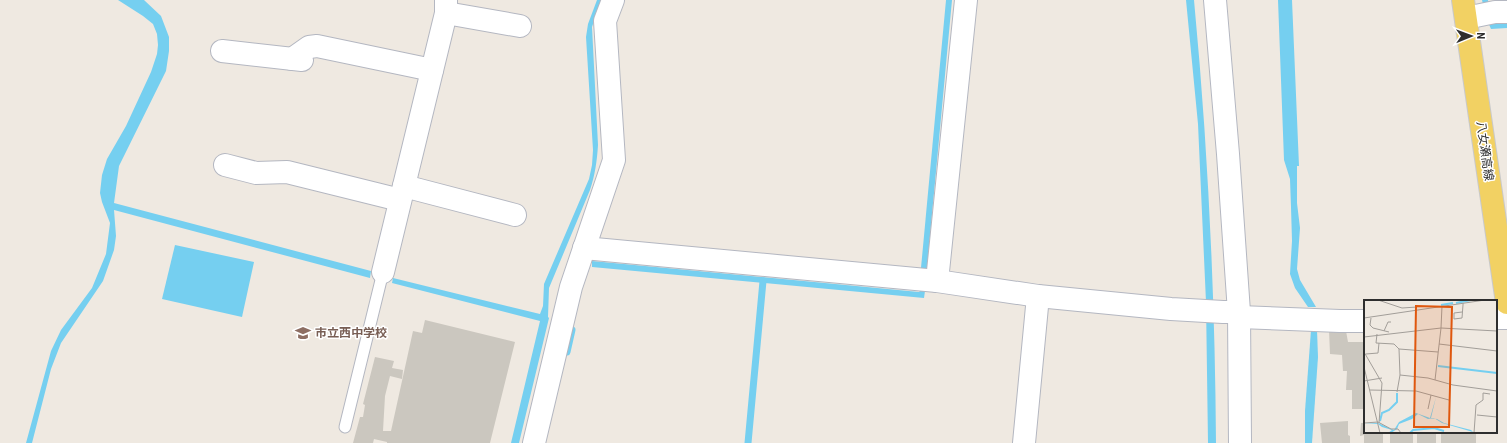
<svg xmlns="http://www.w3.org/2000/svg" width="1507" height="443" font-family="'Roboto Condensed','Noto Sans JP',sans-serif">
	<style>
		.water { fill: #75cff0 }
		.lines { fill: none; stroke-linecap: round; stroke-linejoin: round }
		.stream { stroke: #75cff0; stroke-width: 7 }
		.building { fill: #cbc7bf }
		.lane-casing { stroke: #b4b7c1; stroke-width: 13 }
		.street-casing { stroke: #b4b7c1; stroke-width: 24 }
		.secondary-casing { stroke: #b4b7c1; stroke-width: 24 }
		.primary-casing { stroke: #c9c9c9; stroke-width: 24 }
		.lane { stroke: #fff; stroke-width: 11 }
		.street { stroke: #fff; stroke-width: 22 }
		.secondary { stroke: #fff; stroke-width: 22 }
		.primary { stroke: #f2d163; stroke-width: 22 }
		.labels { text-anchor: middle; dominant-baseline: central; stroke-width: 3; stroke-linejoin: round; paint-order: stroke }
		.street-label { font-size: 12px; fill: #2e2e2e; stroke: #fff }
		.education-label { font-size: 12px; font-weight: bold; fill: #785e54; stroke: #fff; text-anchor: start }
		.inset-river { fill: none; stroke: #75cff0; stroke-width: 2 }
		.inset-road { fill: none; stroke: #a29e99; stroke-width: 1 }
		.view { fill: #df570e; fill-opacity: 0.15; stroke: #df570e; stroke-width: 2 }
		.inset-edge { fill: none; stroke: #2e2e2e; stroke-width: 2 }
	</style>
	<rect width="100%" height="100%" fill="#efe9e1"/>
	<g class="water">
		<path d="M 118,0 L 144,0 L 161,16 L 169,37 L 169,51 L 166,71 L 119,166 L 114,203 L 371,271 L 370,278 L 114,210 L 116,236 L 114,250 L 103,281 L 61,343 L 51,369 L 32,443 L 26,443 L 51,351 L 61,330 L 92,288 L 106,254 L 110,223 L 102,202 L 100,193 L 102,175 L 107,159 L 126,126 L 151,72 L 157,54 L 158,45 L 157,34 L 153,24 L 143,16 Z"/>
		<path d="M 597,0 L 603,0 L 595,18 L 592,27 L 598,145 C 597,161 595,175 590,190 L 549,288 L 548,317 L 549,318 L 519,443 L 511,443 L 540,321 L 392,283 L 393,278 L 540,314 L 543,306 L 544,284 L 589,179 L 592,165 L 593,150 L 586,37 L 588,24 Z"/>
		<path d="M 946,0 L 952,0 L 927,268 L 921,268 Z"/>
		<path d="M 1186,0 L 1194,0 C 1208,147 1215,295 1216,443 L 1208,443 L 1206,302 L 1198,124 Z"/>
		<path d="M 1278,0 L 1292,0 L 1299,166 L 1297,166 L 1297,203 L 1300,228 L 1297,269 L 1300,280 L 1316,307 L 1308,307 L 1295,288 L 1290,274 L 1292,241 L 1291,207 L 1290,179 L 1284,160 Z"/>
		<path d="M 1482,0 L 1488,0 L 1492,23 L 1507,24 L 1507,28 L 1491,29 L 1487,20 Z"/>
		<path d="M 175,245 L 254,262 L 242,317 L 162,299 Z"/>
		<path d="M 592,261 L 919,292 L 920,291 L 925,291 L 924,298 L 592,267 Z"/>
		<path d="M 1311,330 L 1317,330 L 1318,357 L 1312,443 L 1305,443 L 1305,411 Z"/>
	</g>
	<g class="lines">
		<g class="stream">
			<path d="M 567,352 L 572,330"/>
			<path d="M 748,443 L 763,281"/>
		</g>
	</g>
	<g class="building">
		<path d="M 425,320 L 515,342 L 490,443 L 387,443 L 387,442 L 374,439 L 373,443 L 353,443 L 360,417 L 363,417 L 365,405 L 363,404 L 375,357 L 394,361 L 392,368 L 403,370 L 402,379 L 390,376 L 385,396 L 383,431 L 391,431 L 413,331 L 422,333 Z"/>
		<path d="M 1329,330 L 1346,331 L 1348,342 L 1365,342 L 1365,409 L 1352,409 L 1352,390 L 1346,390 L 1347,371 L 1343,371 L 1342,355 L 1330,354 Z"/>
		<path d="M 1348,421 L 1348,435 L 1350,436 L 1350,443 L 1322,443 L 1320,423 Z"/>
		<path d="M 1361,423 L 1365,423 L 1365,432 L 1383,432 L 1383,443 L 1364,443 L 1364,435 L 1360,436 Z"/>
		<rect x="1390" y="432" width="23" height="11"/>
		<path d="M 1423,432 L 1436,432 L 1436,443 L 1417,443 L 1417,434 Z"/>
		<rect x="1441" y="432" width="35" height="11"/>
	</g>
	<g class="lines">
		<defs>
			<path id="lane" d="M 345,427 L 383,272"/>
			<g id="street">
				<path d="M 446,13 L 520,26"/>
				<path d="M 1466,18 L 1495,12 L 1507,12"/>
				<path d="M 222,51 L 302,60"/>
				<path d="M 292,59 L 309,47 L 317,46 L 432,70"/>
				<path d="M 225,165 L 256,173 L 287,172 L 400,200"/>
				<path d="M 404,186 L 515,215"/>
				<path d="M 584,248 L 937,281 L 1038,296 L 1171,309 L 1223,312 L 1239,312"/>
				<path d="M 383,272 L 446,13 L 446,0"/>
				<path d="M 937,281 L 966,0"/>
				<path d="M 1239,317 L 1340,321 L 1365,321"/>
				<path d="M 1496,318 L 1507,318"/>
				<path d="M 534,443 L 571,287 L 614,160 L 605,21 L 613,0"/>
				<path d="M 1024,443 L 1038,296"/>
			</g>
			<path id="secondary" d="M 1215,0 L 1228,154 L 1239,312 L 1240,443"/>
			<path id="primary" d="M 1463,0 L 1507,303"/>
		</defs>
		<use href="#lane" class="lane-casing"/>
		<use href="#street" class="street-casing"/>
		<use href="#secondary" class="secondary-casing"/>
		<use href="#primary" class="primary-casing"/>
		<use href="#lane" class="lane"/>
		<use href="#street" class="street"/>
		<use href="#secondary" class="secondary"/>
		<use href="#primary" class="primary"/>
	</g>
	<defs>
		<symbol id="school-bare" viewBox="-9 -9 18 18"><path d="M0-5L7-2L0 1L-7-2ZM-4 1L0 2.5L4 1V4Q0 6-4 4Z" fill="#8d6e63" stroke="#fff" stroke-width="2.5" paint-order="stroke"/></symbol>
	</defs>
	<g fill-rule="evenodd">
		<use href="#school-bare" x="292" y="322" width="22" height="22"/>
	</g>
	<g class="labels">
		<g class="street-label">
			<text transform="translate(1485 151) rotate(82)">八女瀬高線</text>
		</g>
		<g class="education-label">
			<text x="315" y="333">市立西中学校</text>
		</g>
	</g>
	<g transform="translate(1364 300)">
		<rect width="133" height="133" fill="#efe9e1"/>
		<path d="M 72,97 L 67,118 L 73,119 L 80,123 L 107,130 L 109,132 L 78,123 L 70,118 L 64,119 L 54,114 L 48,119 L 35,124 L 33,129 L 27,133 L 24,133 L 28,130 L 18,127 L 14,124 L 0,124 L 14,123 L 30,130 L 35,122 L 52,113 L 66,118 Z" fill="#75cff0"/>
		<path class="inset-river" d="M 92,3 L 107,0M 77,5 L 89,3M 74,66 L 133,73M 16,121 L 18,113 L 25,110 L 33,102 L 33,93M 46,133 L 49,130 L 70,128 L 80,131"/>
		<path class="inset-road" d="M 14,0 L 38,8 L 53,7M 98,12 L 90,13 L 90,19 L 98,18 L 99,5 L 99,3M 0,18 L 121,0M 7,18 L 6,25 L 9,28 L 25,32M 77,28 L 78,6M 20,31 L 24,22 L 27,22M 13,34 L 12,43 L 30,44 L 35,49 L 74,52M 0,37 L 77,28 L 133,31M 75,44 L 133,51M 35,49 L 36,75M 0,52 L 18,83 L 15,123M 2,54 L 14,53 L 15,43M 0,67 L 16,133M 71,80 L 77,28M 0,81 L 18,78M 6,90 L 52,91 L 85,100M 33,92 L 36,75 L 64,78 L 89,85 L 133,91M 64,109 L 67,95M 113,115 L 133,117M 0,123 L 14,122 L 27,129 L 34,129 L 37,133M 110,133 L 112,105 L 119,100 L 119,93 L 126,94"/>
		<path class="view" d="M 52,6 L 88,7 L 85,127 L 50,127 Z"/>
		<rect width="133" height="133" class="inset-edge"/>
	</g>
	<g transform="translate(1471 36) rotate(89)" stroke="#ffffff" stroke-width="3" paint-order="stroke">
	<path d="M0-3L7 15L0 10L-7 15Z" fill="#2e2e2e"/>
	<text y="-6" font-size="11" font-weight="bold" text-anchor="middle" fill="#2e2e2e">N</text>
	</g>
</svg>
